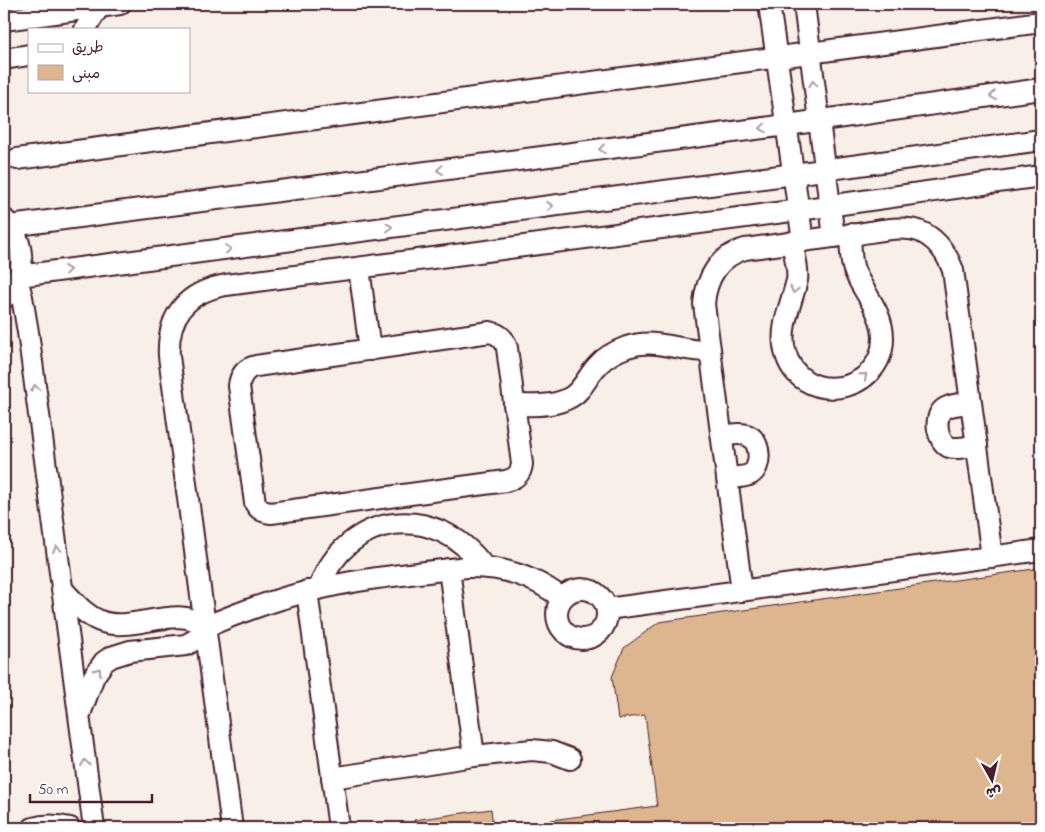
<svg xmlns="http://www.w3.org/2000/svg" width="1045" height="832" font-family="'Indie Flower','Playpen Sans Arabic',sans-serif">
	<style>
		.building { fill: #ddb58e; stroke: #4a1f2b }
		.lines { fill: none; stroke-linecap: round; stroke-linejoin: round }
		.minor-tunnel { stroke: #d5c6c2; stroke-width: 20; stroke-dasharray: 20 10; stroke-linecap: butt }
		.minor-casing { stroke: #4a1f2b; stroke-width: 24 }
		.minor { stroke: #fff; stroke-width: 20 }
		.oneway { stroke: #ae9aa0 }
	</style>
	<rect width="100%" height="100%" fill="#f8f0e8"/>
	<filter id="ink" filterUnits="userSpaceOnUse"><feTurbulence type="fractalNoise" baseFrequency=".02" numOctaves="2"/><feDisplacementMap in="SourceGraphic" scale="10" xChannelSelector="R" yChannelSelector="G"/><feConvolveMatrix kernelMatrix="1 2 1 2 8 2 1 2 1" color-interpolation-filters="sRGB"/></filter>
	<g filter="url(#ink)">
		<g class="building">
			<path d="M 1041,568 L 1041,828 L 551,828 L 551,820 L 657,806 L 645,715 L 618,719 L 612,677 L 624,648 L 659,622 Z"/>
			<path d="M 491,809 L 493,828 L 414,828 L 414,820 Z"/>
		</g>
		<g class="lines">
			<path class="minor-tunnel" d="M 4,161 L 17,159"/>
			<defs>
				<g id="minor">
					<path d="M 769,4 L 803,241"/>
					<path d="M 804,4 L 834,237"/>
					<path d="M 4,20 L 120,4"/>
					<path d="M 85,29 L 99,7"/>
					<path d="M 4,59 L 29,55"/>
					<path d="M 17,159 L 1041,22"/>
					<path d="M 4,219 C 26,241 28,276 4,298"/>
					<path d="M 10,226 L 787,125 L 1041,89"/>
					<path d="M 792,242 C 794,254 799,269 797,280 C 792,303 779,327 785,351 C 799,408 883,395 883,338 C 883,312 864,294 855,272 C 850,262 851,246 850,234"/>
					<path d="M 359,268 L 370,350"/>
					<path d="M 19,276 L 794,174 L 1041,140"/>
					<path d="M 17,279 L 22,297 L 28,332 L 94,828"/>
					<path d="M 490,332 C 499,334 505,339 507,348 L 522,464 C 521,474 516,478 506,481 L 271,513 C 263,512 259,510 255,503 L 239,386 C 240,375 246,368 256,366 Z"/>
					<path d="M 971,403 C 963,404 951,404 944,409 C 933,417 937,441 949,447 C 957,450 969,446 977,445"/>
					<path d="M 514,405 C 533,405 554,407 571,397 C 583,390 588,375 598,365 C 605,357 616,351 627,347 C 657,337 680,352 710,351"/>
					<path d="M 722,436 C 730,435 741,432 749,436 C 761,442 762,467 751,474 C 744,478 734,477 727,478"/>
					<path d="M 449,569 L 474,756"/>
					<path d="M 319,588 C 347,511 436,501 484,567"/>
					<circle cx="582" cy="614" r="25"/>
					<path d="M 62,589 C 74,601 84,615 100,621 C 133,634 179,602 205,627"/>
					<path d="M 307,591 L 339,828"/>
					<path d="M 742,591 L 704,304 C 706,278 719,256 745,249 C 783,244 820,238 858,234 C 877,231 900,225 919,231 C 936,238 947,254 953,270 L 992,557"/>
					<path d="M 607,609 L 1041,550"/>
					<path d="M 80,714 L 94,676 L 104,662 L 111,657 L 130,651 L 186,645 L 200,637 L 205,627 C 242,611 279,598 318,589 C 366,577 417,574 466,567 C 503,566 533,576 562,598"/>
					<path d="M 332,778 L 474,756 L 532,750 L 552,752 L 570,759"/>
					<path d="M 33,828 C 46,824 57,825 70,828"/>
					<path d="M 232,828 L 169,356 C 167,316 186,292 226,285 L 799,210 L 1041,176"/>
				</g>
			</defs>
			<use href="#minor" class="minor-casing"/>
			<use href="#minor" class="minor"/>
		</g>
		<defs><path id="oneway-chevron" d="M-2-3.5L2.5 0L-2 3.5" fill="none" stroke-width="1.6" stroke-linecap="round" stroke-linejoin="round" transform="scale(1.25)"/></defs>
		<g class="oneway">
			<use href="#oneway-chevron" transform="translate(813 84) rotate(-98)"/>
			<use href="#oneway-chevron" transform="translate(993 96) rotate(172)"/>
			<use href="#oneway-chevron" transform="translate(763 128) rotate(173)"/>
			<use href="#oneway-chevron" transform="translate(602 149) rotate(173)"/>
			<use href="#oneway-chevron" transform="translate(440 170) rotate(173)"/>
			<use href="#oneway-chevron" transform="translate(550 206) rotate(-7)"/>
			<use href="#oneway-chevron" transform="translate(389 227) rotate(-7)"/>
			<use href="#oneway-chevron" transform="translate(228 249) rotate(-7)"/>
			<use href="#oneway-chevron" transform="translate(67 270) rotate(-7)"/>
			<use href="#oneway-chevron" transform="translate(794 290) rotate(105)"/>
			<use href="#oneway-chevron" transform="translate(864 376) rotate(-41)"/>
			<use href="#oneway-chevron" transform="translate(35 388) rotate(-98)"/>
			<use href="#oneway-chevron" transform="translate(57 549) rotate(-98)"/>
			<use href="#oneway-chevron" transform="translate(98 671) rotate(-55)"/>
			<use href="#oneway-chevron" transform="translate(85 763) rotate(-98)"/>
		</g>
	</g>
	<rect width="1045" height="832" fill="none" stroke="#fff" stroke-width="20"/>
	<rect x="10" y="10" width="1025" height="812" fill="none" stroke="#4a1f2b" stroke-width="2" filter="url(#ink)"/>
	<rect x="28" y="28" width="162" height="65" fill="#ffffff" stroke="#b7a5aa"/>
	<rect x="38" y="44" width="25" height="8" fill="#ffffff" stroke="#b7a5aa"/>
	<text x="72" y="52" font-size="15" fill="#4a1f2b">طريق</text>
	<rect x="38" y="65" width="25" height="15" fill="#ddb58e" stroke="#b7a5aa"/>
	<text x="72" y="78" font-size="15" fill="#4a1f2b">مبنى</text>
	<g transform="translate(992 780) rotate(172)" stroke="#ffffff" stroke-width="4" paint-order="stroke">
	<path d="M0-4L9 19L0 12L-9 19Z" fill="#4a1f2b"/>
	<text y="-8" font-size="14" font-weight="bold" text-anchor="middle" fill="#4a1f2b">ش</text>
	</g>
	<path d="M30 794v8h122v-8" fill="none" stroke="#4a1f2b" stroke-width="2.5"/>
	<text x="38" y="794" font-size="15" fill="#4a1f2b" stroke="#ffffff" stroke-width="4" paint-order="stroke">50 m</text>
</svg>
